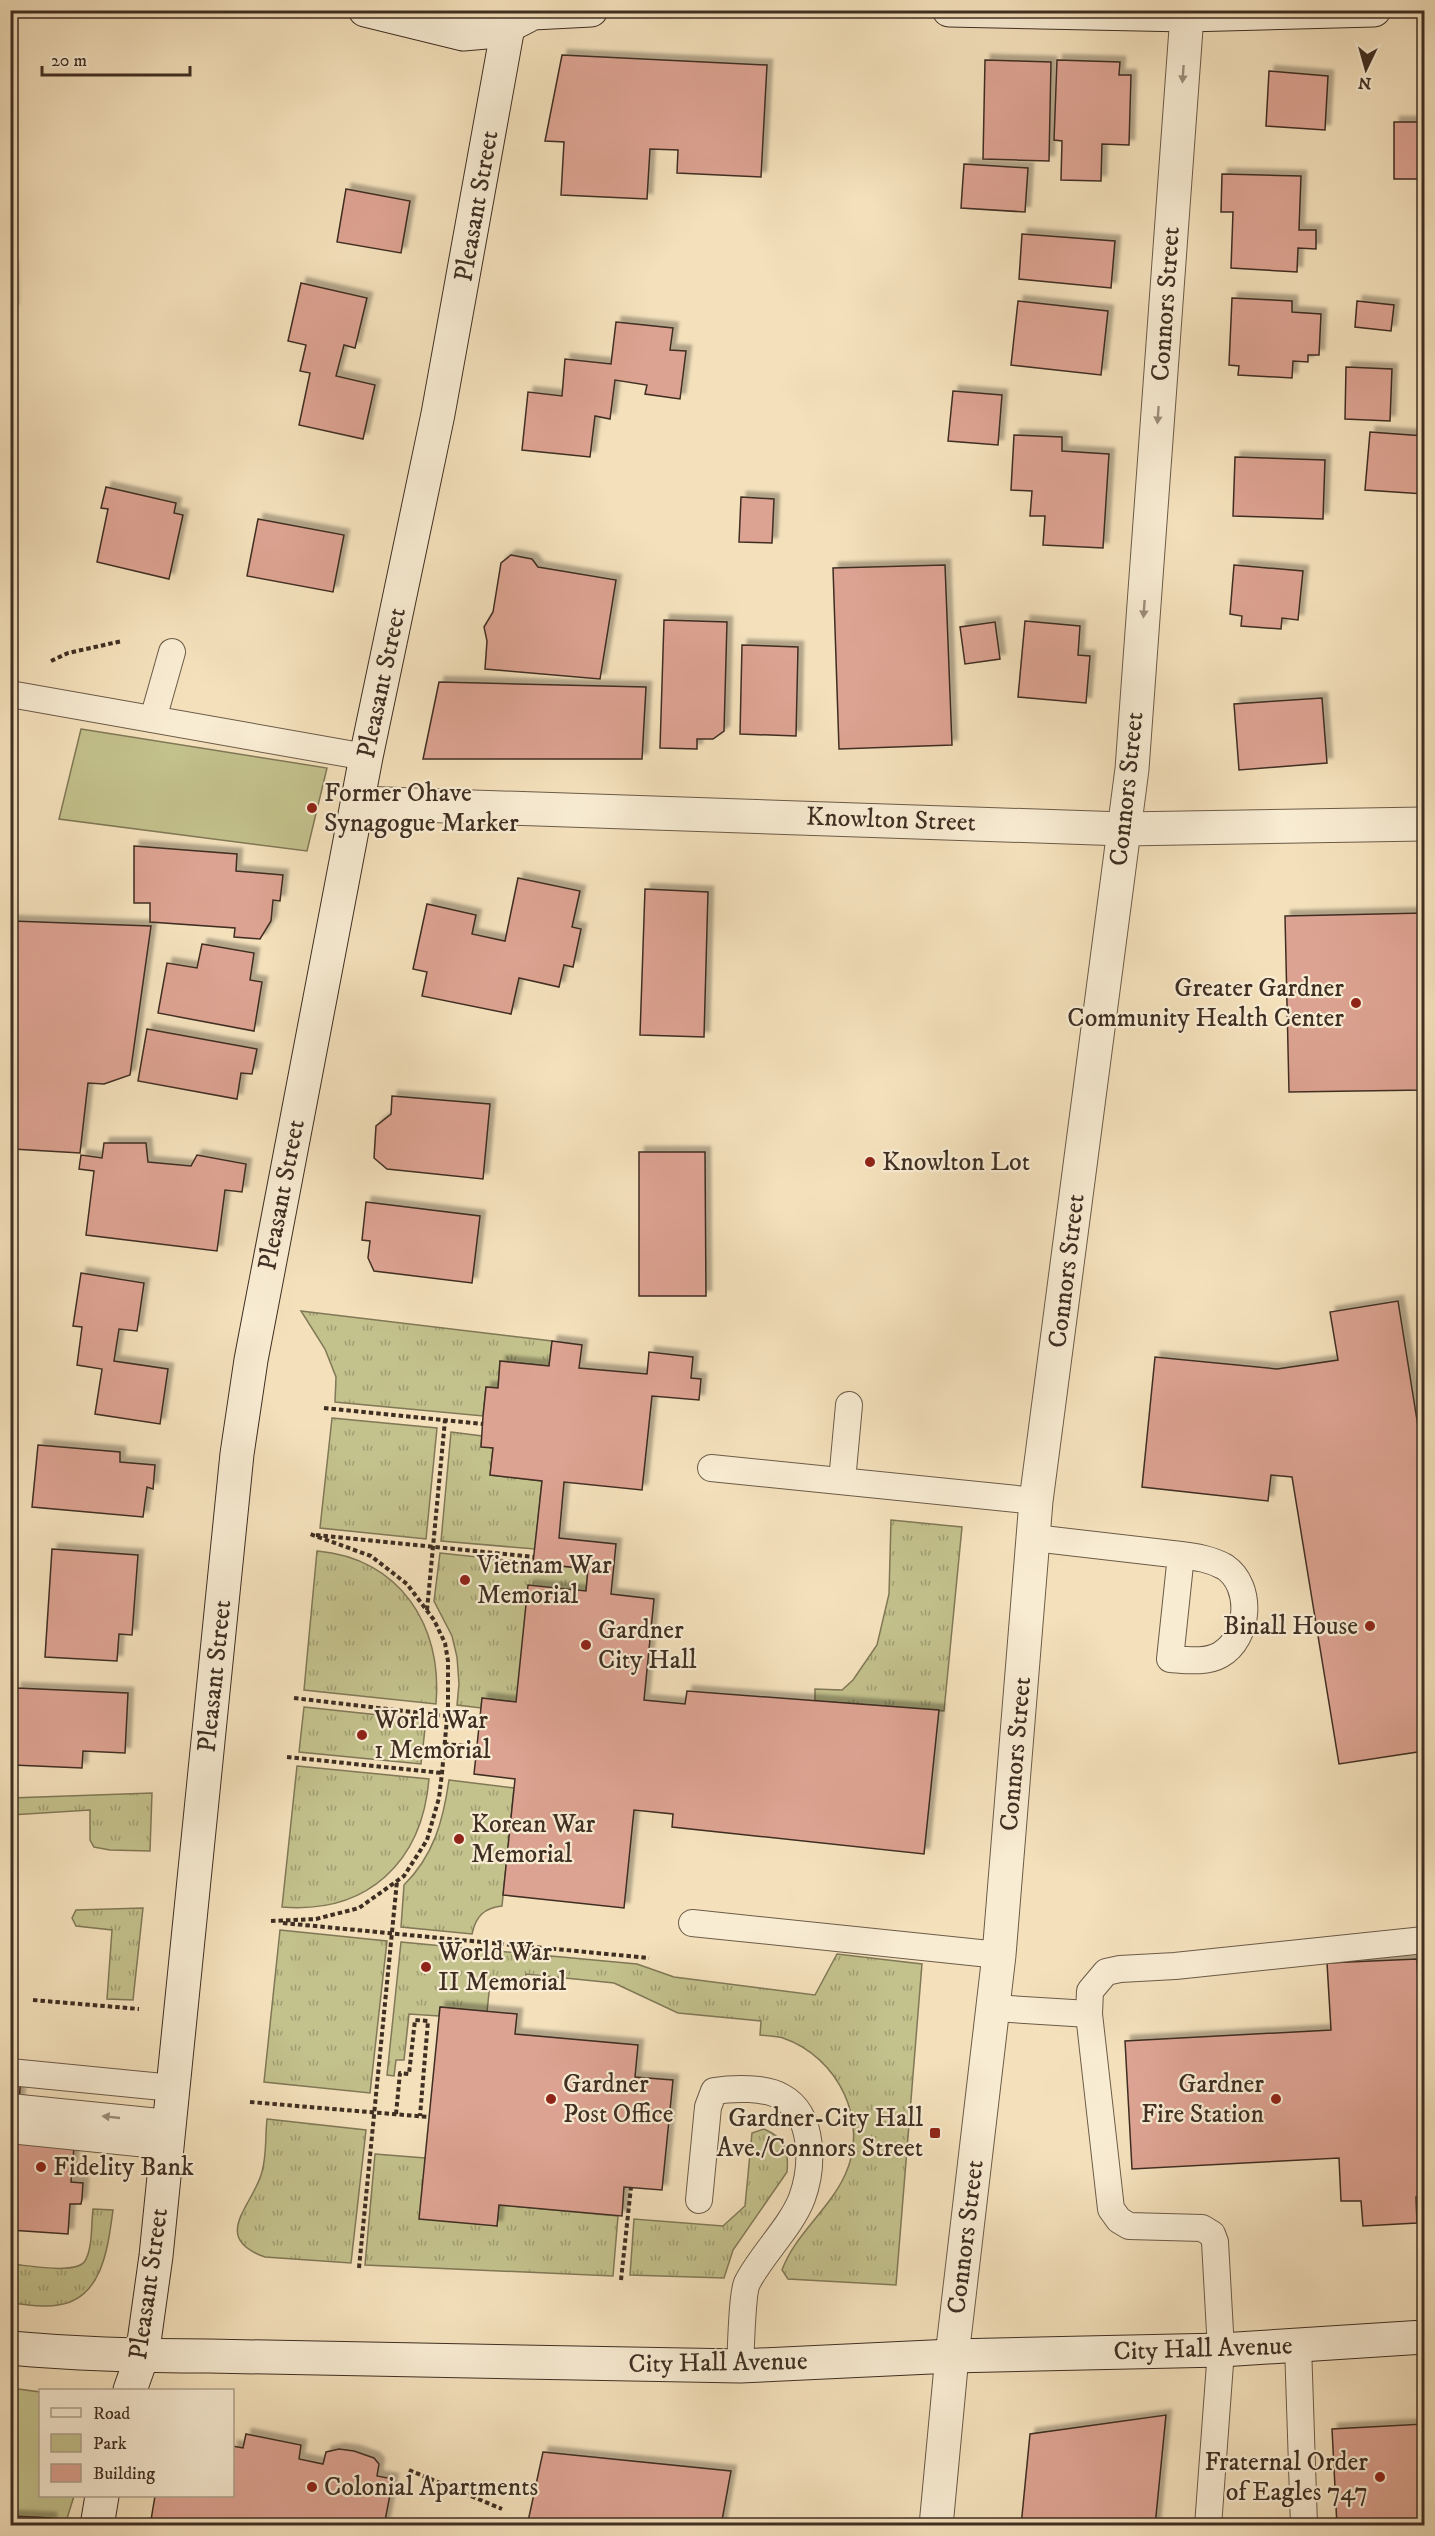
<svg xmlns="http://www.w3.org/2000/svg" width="1435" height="2536" font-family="'IM FELL DW Pica',serif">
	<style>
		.grass { fill: url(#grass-tufts); stroke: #817857; stroke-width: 1.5 }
		.park { fill: #c3c18c; stroke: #817857; stroke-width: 1.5 }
		.building { fill: #dda392; stroke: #3f2e22; stroke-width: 1.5; filter: url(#shadow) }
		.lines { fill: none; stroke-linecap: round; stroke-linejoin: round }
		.lane-casing { stroke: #6c5b48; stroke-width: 28 }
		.street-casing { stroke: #6c5b48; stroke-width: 35 }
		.secondary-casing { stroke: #3f2e22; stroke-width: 35 }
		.path { stroke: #3f2e22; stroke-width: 4; stroke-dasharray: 4.5 3; stroke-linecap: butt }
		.lane { stroke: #f8ecd3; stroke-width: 26 }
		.street { stroke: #f8ecd3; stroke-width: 33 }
		.secondary { stroke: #f8ecd3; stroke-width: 33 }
		.oneway { fill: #9c8d7a }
		.poi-dot { fill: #8f2418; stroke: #f8ecd3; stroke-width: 2 }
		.labels { text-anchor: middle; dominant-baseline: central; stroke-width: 4.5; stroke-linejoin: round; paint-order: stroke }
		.street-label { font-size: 26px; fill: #3f2e22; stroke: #f8ecd3 }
		.poi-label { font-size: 26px; fill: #3f2e22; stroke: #f8ecd3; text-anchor: start }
	</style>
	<defs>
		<pattern id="grass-tufts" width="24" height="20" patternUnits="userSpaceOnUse" patternTransform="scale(1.5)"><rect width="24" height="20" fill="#c3c18c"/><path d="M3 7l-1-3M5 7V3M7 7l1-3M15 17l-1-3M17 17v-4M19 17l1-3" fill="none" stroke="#a09d72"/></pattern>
		<filter id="shadow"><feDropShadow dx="5.5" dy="-5.5" stdDeviation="1.5" flood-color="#0004"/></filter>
	</defs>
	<rect width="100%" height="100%" fill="#f4e1bc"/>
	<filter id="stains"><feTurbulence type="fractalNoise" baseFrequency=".00333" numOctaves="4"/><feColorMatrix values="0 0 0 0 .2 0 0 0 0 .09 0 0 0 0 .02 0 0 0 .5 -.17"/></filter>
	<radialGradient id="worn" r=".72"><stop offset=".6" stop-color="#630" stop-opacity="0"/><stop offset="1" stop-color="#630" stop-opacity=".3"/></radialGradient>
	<g class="grass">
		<path d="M 301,1311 L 552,1341 L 549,1366 L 500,1361 L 498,1388 L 486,1387 L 483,1416 L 335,1402 L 336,1377 L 325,1349 Z"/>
		<path d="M 332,1418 L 437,1428 L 426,1539 L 320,1528 Z"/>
		<path d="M 451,1432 L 482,1436 L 481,1446 L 493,1448 L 490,1475 L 542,1481 L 535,1549 L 441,1541 Z"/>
		<path d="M 891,1520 L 962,1527 L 944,1711 L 815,1701 L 815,1689 L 842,1690 L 853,1680 L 877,1645 L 889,1594 Z"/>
		<path d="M 317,1551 C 400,1558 443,1626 436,1704 L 304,1690 Z"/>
		<path d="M 440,1553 L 588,1569 L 586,1591 L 516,1702 L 482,1698 L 481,1708 L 457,1705 L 459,1684 L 457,1657 L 452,1636 L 434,1601 Z"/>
		<path d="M 304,1707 L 426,1720 L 421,1764 L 299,1752 Z"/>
		<path d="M 297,1766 L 429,1779 C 422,1862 368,1914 282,1907 Z"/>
		<path d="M 449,1780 L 514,1788 L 502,1906 C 484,1908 476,1916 472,1934 L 401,1927 L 404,1885 C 434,1855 443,1821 449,1780 Z"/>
		<path d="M 152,1793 L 150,1851 L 110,1850 L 94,1847 L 90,1840 L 90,1810 L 11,1815 L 11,1798 Z"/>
		<path d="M 143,1908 L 133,2000 L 107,1999 L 112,1930 L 76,1926 L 72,1918 L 76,1910 Z"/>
		<path d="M 280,1930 L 387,1941 L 370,2093 L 264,2082 Z"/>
		<path d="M 401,1942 L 637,1964 L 674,1977 L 815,1995 L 837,1954 L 922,1964 L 896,2285 L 788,2279 L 782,2270 C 795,2234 829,2210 845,2175 C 870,2121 838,2057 783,2038 C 776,2036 767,2036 760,2035 L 761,2021 L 678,2013 L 614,1983 L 526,1974 L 524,1986 L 490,1983 L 487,2012 L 440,2007 L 439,2016 L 409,2014 L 404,2060 L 396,2060 L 394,2076 L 387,2075 Z"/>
		<path d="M 267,2119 L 366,2130 L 351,2263 L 265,2257 C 211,2238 251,2207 261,2175 C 267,2158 265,2137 267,2119 Z"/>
		<path d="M 764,2129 C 785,2138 789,2149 787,2172 L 733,2250 L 724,2278 L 630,2275 L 634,2219 L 723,2226 L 745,2206 L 752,2133 Z"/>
		<path d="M 375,2154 L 425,2158 L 497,2226 L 499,2205 L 618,2216 L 613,2276 L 365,2265 Z"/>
		<path d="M 93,2209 L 113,2210 C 108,2246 103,2299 58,2305 C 43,2308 26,2304 11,2303 L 11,2264 C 26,2265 76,2275 85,2261 C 93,2247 91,2224 93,2209 Z"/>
	</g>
	<g class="park">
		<path d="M 81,729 L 327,768 L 307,851 L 59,819 Z"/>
		<path d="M 11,2388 L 40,2392 L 40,2496 L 74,2496 L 65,2525 L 51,2525 L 51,2518 L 11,2516 Z"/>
	</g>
	<g class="building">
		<path d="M 562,55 L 767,65 L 761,177 L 677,173 L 678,150 L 650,149 L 647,199 L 561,195 L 564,142 L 545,141 Z"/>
		<path d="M 985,60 L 1051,62 L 1049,161 L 983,159 Z"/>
		<path d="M 1057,60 L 1120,62 L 1119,75 L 1131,75 L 1129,145 L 1102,144 L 1101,181 L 1061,180 L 1062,141 L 1054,140 Z"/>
		<path d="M 1269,71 L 1328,76 L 1325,130 L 1266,126 Z"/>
		<path d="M 1418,79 L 1424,79 L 1424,179 L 1394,179 L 1394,122 L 1418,122 Z"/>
		<path d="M 964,164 L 1028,168 L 1025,212 L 961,208 Z"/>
		<path d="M 1222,174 L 1301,176 L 1299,230 L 1316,230 L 1316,249 L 1298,248 L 1297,272 L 1231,268 L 1233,212 L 1221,212 Z"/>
		<path d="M 346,189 L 410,201 L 401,253 L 337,242 Z"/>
		<path d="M 1022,234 L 1115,241 L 1111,288 L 1019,279 Z"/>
		<path d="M 10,266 L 12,266 L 13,309 L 10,309 Z"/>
		<path d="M 301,283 L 367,298 L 355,348 L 344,345 L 336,376 L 375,385 L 363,439 L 299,425 L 310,373 L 300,371 L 306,345 L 288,341 Z"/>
		<path d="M 1232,298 L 1292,301 L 1292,312 L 1321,314 L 1319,355 L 1308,355 L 1308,362 L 1293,361 L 1292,378 L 1238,375 L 1239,366 L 1229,365 Z"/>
		<path d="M 1018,301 L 1108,311 L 1101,375 L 1011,365 Z"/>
		<path d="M 1357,301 L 1394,305 L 1391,331 L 1355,327 Z"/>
		<path d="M 616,322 L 673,328 L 670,350 L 686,351 L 680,399 L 645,394 L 647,385 L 615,380 L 610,419 L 595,416 L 590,457 L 522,450 L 528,392 L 562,396 L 565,359 L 611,364 Z"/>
		<path d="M 1346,367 L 1392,369 L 1390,421 L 1345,419 Z"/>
		<path d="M 953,391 L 1002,395 L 998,445 L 948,441 Z"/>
		<path d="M 1370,432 L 1424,436 L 1424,494 L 1365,490 Z"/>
		<path d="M 1014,435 L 1062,437 L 1062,451 L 1109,454 L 1103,548 L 1043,545 L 1045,516 L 1030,516 L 1032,491 L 1011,490 Z"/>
		<path d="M 1235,457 L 1325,460 L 1323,519 L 1233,516 Z"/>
		<path d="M 106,487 L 176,503 L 174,513 L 183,515 L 169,579 L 97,562 L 108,509 L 101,508 Z"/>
		<path d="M 741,497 L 774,499 L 772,543 L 739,542 Z"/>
		<path d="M 258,519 L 344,535 L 333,592 L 247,576 Z"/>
		<path d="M 511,555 L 532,559 L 538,567 L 616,580 L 600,679 L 485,669 L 487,641 L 484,627 L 493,612 L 501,563 Z"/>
		<path d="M 945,565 L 952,745 L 839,749 L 833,568 Z"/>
		<path d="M 1234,565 L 1303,571 L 1298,620 L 1282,618 L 1281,629 L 1241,626 L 1242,616 L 1230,614 Z"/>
		<path d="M 664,620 L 727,622 L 724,731 L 713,739 L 697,739 L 697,749 L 660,748 Z"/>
		<path d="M 1025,621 L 1080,626 L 1078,655 L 1090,656 L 1086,703 L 1018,697 Z"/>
		<path d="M 995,622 L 1000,659 L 965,664 L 960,627 Z"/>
		<path d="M 742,645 L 798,647 L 796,736 L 740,734 Z"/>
		<path d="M 439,682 L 646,687 L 642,759 L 423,759 Z"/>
		<path d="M 1322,698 L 1327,763 L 1239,770 L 1234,704 Z"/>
		<path d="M 134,846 L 237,854 L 236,871 L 283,875 L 280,901 L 273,900 L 271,921 L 260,939 L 234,937 L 235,928 L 150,922 L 150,903 L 134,903 Z"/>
		<path d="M 518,878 L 580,891 L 572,927 L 581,929 L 573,967 L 564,965 L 559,987 L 519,978 L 511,1014 L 422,996 L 427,972 L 413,969 L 427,904 L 476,915 L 472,934 L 505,941 Z"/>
		<path d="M 645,889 L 708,892 L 704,1037 L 640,1035 Z"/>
		<path d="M 1424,913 L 1424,1090 L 1289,1092 L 1285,916 Z"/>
		<path d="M 12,921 L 151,926 L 130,1075 L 104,1084 L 88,1083 L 80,1153 L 13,1149 L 17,1074 L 10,1073 Z"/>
		<path d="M 202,944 L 254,953 L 250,980 L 262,982 L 254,1031 L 158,1013 L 167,963 L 197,968 Z"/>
		<path d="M 147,1029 L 257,1049 L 252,1074 L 241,1073 L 237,1099 L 138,1081 Z"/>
		<path d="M 392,1096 L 490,1104 L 483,1179 L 387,1169 L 374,1158 L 376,1126 L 391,1114 Z"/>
		<path d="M 104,1143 L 146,1143 L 148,1162 L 191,1166 L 197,1155 L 246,1164 L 242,1192 L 225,1190 L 217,1251 L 86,1235 L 94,1171 L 79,1169 L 81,1155 L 102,1158 Z"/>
		<path d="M 639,1152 L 705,1152 L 706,1296 L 639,1296 Z"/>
		<path d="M 366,1202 L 480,1216 L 472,1283 L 374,1271 L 368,1258 L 370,1241 L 362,1240 Z"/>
		<path d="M 81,1273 L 144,1283 L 137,1331 L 119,1329 L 114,1361 L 168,1369 L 160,1424 L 95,1414 L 102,1369 L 77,1365 L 82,1327 L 73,1326 Z"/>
		<path d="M 1398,1301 L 1424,1464 L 1424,1751 L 1339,1764 L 1292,1477 L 1271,1475 L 1268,1501 L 1142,1487 L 1155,1357 L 1277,1369 L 1338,1360 L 1330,1312 Z"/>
		<path d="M 552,1341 L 582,1345 L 579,1368 L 647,1374 L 649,1352 L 693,1357 L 691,1378 L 701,1379 L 699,1400 L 652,1396 L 642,1490 L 564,1482 L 559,1538 L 616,1544 L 611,1594 L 654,1599 L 644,1700 L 685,1704 L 687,1691 L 939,1710 L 924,1854 L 672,1827 L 673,1814 L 634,1810 L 624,1908 L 503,1895 L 515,1779 L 474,1774 L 482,1698 L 516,1702 L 528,1585 L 586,1591 L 588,1569 L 533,1563 L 542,1481 L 490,1475 L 493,1448 L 481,1447 L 483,1416 L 486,1387 L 498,1388 L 500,1361 L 549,1366 Z"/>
		<path d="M 38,1445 L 120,1452 L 120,1462 L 155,1465 L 153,1489 L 147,1487 L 143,1517 L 32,1507 Z"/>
		<path d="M 52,1549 L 138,1555 L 132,1635 L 119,1634 L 117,1661 L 45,1657 Z"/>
		<path d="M 16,1688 L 128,1693 L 125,1753 L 83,1751 L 82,1768 L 13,1765 Z"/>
		<path d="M 1417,1959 L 1419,2006 L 1424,2006 L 1424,2197 L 1416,2197 L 1417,2223 L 1363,2226 L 1361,2201 L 1341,2201 L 1339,2158 L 1132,2169 L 1125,2041 L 1331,2030 L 1327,1963 Z"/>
		<path d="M 440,2007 L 517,2014 L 515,2034 L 638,2045 L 635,2077 L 673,2080 L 662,2190 L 624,2187 L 622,2216 L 499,2205 L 497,2226 L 419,2219 Z"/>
		<path d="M 10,2077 L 21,2079 L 15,2143 L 74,2147 L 71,2182 L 83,2183 L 82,2199 L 81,2204 L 70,2204 L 68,2234 L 10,2230 Z"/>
		<path d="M 1166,2415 L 1155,2526 L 1021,2526 L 1030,2434 Z"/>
		<path d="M 1424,2424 L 1424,2526 L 1337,2526 L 1332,2429 Z"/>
		<path d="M 246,2434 L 301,2445 L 299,2459 L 323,2464 L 326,2452 L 339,2449 L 354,2451 L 374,2458 L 379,2464 L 377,2476 L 393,2479 L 384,2526 L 150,2526 L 155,2496 L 232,2496 L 232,2446 L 243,2448 Z"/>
		<path d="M 543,2452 L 731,2471 L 721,2526 L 527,2526 Z"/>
		<path d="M 10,2516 L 51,2518 L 51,2526 L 10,2526 Z"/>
	</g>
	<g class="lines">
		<defs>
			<g id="lane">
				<path d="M 10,694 L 366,757"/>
				<path d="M 153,719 L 172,652"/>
				<path d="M 711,1468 L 1036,1501"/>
				<path d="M 842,1481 L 849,1405"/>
				<path d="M 1034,1538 L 1181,1555 C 1196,1557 1211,1559 1225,1567 C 1253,1586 1250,1638 1220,1655 C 1206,1663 1186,1660 1170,1659 L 1181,1555"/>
				<path d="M 692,1923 L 999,1955"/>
				<path d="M 993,2008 L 1089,2014"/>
				<path d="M 10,2072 L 173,2088"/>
				<path d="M 10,2107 L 169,2123"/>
				<path d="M 10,2130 L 167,2146"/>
				<path d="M 699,2200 L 708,2107 L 714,2091 C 733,2088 766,2087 782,2097 C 815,2115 813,2168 802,2198 C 791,2227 761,2255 747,2283 C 742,2294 741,2350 740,2366"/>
				<path d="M 1298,2345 L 1304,2526"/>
				<path d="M 1208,2526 L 1221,2350 L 1215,2242 L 1212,2234 L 1202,2228 L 1129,2226 L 1119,2220 L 1111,2209 L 1089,2014 L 1090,1991 L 1106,1972 L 1120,1969 L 1175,1966 L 1424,1940"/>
			</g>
			<g id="street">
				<path d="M 358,803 L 1124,829 L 1424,824"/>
				<path d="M 936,2526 L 952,2356 L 999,1955 L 1036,1501 L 1132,769 L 1187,15"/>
			</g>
			<g id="secondary">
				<path d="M 365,10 L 463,34 L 498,31 L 533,13 L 591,10"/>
				<path d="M 949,10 L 1187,15 L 1374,10"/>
				<path d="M 10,2348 C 77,2354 142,2356 209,2356 L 740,2366 L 952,2356 L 1221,2350 L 1424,2337"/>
				<path d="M 130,2390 L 142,2356 L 156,2256 L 237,1454 L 251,1360 L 366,757 L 438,414 L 511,10"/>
				<path d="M 97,2526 L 102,2496"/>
			</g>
		</defs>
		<use href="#lane" class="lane-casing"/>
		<use href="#street" class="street-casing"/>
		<use href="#secondary" class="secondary-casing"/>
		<g class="path">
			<path d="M 51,661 L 68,653 L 122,641"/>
			<path d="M 324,1408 L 483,1424"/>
			<path d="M 316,1535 L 534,1557"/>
			<path d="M 427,1610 L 445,1420"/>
			<path d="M 294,1698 L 447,1716"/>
			<path d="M 444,1744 L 477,1747"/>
			<path d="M 287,1757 L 442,1773"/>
			<path d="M 271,1921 L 316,1919 L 359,1908 L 404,1876 L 427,1840 L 439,1798 L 442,1773 L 448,1708 L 448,1661 L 445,1643 L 434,1620 L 407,1584 L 371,1556 L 310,1534"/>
			<path d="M 283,1923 L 649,1958"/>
			<path d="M 33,2000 L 139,2009"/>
			<path d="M 250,2102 L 429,2117"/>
			<path d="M 396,2114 L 400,2073 L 409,2074 L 415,2020 L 428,2021 L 420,2116"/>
			<path d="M 359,2268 L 397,1881"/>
			<path d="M 621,2280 L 631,2187"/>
			<path d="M 409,2470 L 502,2509"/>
		</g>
		<use href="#lane" class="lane"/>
		<use href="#street" class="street"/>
		<use href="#secondary" class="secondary"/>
	</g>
	<defs><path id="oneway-solid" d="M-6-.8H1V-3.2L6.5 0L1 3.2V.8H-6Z" transform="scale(1.5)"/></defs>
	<g class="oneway">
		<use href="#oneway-solid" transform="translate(1183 74) rotate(94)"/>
		<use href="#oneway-solid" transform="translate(1158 415) rotate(94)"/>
		<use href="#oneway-solid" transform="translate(1144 609) rotate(94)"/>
		<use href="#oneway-solid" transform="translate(111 2117) rotate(-174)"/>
	</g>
	<g class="poi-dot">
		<circle cx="312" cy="808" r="6"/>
		<circle cx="1356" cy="1003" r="6"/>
		<circle cx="870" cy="1162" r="6"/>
		<circle cx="465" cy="1580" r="6"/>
		<circle cx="1370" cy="1626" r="6"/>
		<circle cx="586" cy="1645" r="6"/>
		<circle cx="362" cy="1735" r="6"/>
		<circle cx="459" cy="1839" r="6"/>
		<circle cx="426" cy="1967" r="6"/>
		<circle cx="551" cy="2099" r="6"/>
		<circle cx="1276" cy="2099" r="6"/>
		<rect x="929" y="2127" width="12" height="12" rx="3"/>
		<circle cx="41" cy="2167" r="6"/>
		<circle cx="1380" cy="2477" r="6"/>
		<circle cx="312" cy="2487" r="6"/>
	</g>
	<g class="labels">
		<g class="street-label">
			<text transform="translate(477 206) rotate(-80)">Pleasant Street</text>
			<text transform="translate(1166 304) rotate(-86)">Connors Street</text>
			<text transform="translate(382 683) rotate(-78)">Pleasant Street</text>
			<text transform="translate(1127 789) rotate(-84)">Connors Street</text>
			<text transform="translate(891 820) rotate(2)">Knowlton Street</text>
			<text transform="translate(282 1195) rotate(-79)">Pleasant Street</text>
			<text transform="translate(1067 1271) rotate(-83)">Connors Street</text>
			<text transform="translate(215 1676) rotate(-84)">Pleasant Street</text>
			<text transform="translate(1016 1754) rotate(-85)">Connors Street</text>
			<text transform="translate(966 2237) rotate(-83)">Connors Street</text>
			<text transform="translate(149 2284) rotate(-82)">Pleasant Street</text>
			<text transform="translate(1203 2349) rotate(-2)">City Hall Avenue</text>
			<text transform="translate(718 2363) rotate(-1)">City Hall Avenue</text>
		</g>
		<g class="poi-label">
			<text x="324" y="793">Former Ohave<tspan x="324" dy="30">Synagogue Marker</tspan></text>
			<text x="1344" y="988" text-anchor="end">Greater Gardner<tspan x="1344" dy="30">Community Health Center</tspan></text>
			<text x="882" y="1162">Knowlton Lot</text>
			<text x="477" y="1565">Vietnam War<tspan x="477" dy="30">Memorial</tspan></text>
			<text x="1358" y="1626" text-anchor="end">Binall House</text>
			<text x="598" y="1630">Gardner<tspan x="598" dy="30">City Hall</tspan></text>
			<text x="374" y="1720">World War<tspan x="374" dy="30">1 Memorial</tspan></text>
			<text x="471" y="1824">Korean War<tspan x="471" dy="30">Memorial</tspan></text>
			<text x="438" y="1952">World War<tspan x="438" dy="30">II Memorial</tspan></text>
			<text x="563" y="2084">Gardner<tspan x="563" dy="30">Post Office</tspan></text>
			<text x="1264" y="2084" text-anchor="end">Gardner<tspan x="1264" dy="30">Fire Station</tspan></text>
			<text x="923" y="2118" text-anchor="end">Gardner-City Hall<tspan x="923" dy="30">Ave./Connors Street</tspan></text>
			<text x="53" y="2167">Fidelity Bank</text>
			<text x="1368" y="2462" text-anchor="end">Fraternal Order<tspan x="1368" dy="30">of Eagles 747</tspan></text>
			<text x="324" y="2487">Colonial Apartments</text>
		</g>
	</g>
	<rect width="1435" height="2536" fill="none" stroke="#f4e1bc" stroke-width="36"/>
	<rect x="12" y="12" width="1411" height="2512" fill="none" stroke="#3f2e22" stroke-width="3"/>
	<rect x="18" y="18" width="1399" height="2500" fill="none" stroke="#3f2e22" stroke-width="1.5"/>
	<rect x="39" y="2389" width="195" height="108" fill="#f8ecd3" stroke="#aea08c" stroke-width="1.5"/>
	<rect x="51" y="2408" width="30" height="9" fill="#f8ecd3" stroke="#aea08c" stroke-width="1.5"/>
	<text x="93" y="2419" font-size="18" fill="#3f2e22">Road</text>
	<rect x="51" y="2434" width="30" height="18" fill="#c3c18c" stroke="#aea08c" stroke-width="1.5"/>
	<text x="93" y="2449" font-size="18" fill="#3f2e22">Park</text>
	<rect x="51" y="2464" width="30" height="18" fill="#dda392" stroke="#aea08c" stroke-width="1.5"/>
	<text x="93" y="2479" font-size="18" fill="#3f2e22">Building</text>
	<g transform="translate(1366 69) rotate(185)" stroke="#f8ecd3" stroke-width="4.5" paint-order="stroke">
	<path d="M0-4.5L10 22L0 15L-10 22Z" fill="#3f2e22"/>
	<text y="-9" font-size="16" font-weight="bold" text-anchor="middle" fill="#3f2e22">N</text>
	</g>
	<path d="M42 66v9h148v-9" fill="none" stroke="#3f2e22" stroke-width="3"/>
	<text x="51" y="66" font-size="18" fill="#3f2e22" stroke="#f8ecd3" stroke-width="4.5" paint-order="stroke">20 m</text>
	<rect width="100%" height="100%" filter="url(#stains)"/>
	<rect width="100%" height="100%" fill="url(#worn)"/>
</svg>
